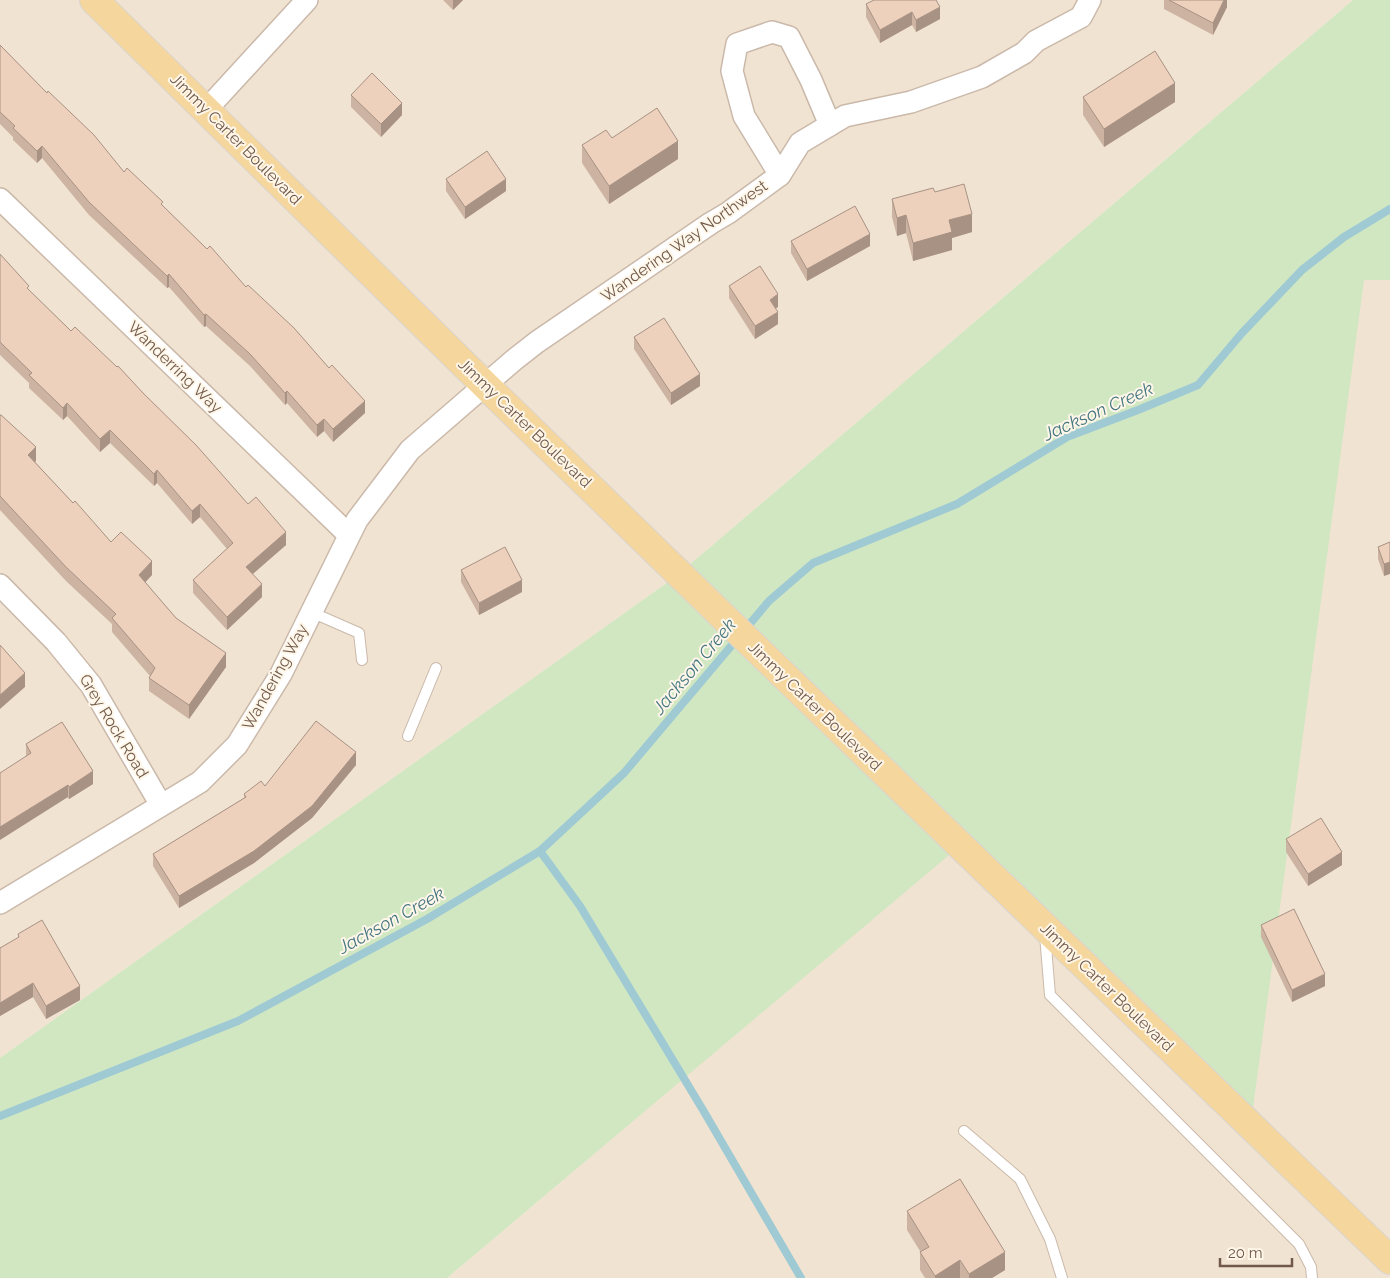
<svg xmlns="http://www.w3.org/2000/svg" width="1390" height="1278" font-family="Raleway,sans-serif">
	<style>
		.residential { fill: #f1e3d1 }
		.green { fill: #d0e7c2 }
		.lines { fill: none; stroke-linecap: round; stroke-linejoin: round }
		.stream { stroke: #9fcad3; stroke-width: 8 }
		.lane-casing { stroke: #cab9aa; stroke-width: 12 }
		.street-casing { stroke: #cab9aa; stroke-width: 24 }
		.primary-casing { stroke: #dad4d0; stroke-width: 30 }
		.lane { stroke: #fff; stroke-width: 10 }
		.street { stroke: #fff; stroke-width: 21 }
		.primary { stroke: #f5d79e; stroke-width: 28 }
		.wall { fill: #cdb4a2 }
		.shaded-wall { fill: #a79284 }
		.building { fill: #eed1bc; stroke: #a79284 }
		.labels { text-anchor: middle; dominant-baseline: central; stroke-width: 4; stroke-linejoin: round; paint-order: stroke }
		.street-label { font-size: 16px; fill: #70594a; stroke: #fef6e8 }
		.water-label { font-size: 18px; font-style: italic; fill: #467783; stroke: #fef6e8 }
	</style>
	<rect width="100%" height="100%" fill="#faf2e2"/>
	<g class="residential">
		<path d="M 0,0 L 1353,0 L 675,577 L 0,1058 Z"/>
		<path d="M 1364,280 L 1390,280 L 1390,1278 L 447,1278 L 961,844 Z"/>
	</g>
	<path class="green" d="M 1353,0 L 1390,0 L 1390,280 L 1364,280 L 1249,1138 L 961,845 L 447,1278 L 0,1278 L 0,1058 L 675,577 Z"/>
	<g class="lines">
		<g class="stream">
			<path d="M 540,851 L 580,906 L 703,1110 L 801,1278"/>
			<path d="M 0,1116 L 238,1021 L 427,919 L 540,851 L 624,773 L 769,601 L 813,563 L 957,504 L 1067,437 L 1138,410 L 1198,385 L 1242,333 L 1302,270 L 1344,237 L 1390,209"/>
		</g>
		<defs>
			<g id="lane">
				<path d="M 311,612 L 359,633 L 362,660"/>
				<path d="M 408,736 L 436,668"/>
				<path d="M 1045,935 L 1050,995 L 1299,1244 L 1311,1267 L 1312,1278"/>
				<path d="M 964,1131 L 1020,1179 L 1050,1239 L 1062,1278"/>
			</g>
			<g id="street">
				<path d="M 206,110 L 307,0"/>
				<path d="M 780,175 L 744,116 L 732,71 L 737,44 L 772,32 L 789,37 L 811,80 L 830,125"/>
				<path d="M 0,199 L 349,535"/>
				<path d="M 0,585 L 56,642 L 91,685 L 161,805"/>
				<path d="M 0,903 L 200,782 L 237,745 L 281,674 L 357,520 L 410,450 L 514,360 L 537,342 L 711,223 L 728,213 L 780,175 L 800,143 L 845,116 L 911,102 L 982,77 L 1024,53 L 1036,41 L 1081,17 L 1090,0"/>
			</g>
			<path id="primary" d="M 94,0 L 486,386 L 739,632 L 1390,1260"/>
		</defs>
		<use href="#lane" class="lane-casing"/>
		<use href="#street" class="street-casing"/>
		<use href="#primary" class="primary-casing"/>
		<use href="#lane" class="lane"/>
		<use href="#street" class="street"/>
		<use href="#primary" class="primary"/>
	</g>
	<g class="wall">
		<path d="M 443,0 L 463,0 L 453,10 Z"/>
		<path d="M 874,0 L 940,19 L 916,32 L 912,25 L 880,43 L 866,17 L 866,4 Z"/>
		<path d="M 1164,0 L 1227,0 L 1227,7 L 1213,35 L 1164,9 Z"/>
		<path d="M 0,45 L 124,172 L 163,206 L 246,287 L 365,413 L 333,442 L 324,431 L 317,437 L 287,403 L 285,405 L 250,366 L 206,326 L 204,327 L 169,287 L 167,288 L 89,215 L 42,158 L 37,163 L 13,140 L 13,137 L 0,124 Z"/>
		<path d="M 351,95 L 402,115 L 381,137 L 351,107 Z"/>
		<path d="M 1083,97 L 1175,102 L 1104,147 L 1083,115 Z"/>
		<path d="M 612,138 L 678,159 L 609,204 L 582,163 L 582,145 Z"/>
		<path d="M 446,179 L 506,191 L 465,219 L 446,191 Z"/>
		<path d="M 935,192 L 972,232 L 952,238 L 952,250 L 913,261 L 906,233 L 897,236 L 892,217 L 892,199 Z"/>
		<path d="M 791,241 L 870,246 L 807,281 L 791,253 Z"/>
		<path d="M 0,254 L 29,290 L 71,331 L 144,394 L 286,545 L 252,574 L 262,597 L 227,630 L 193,593 L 193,580 L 227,549 L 200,517 L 192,524 L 157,483 L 154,486 L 110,443 L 100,452 L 67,416 L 63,420 L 29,388 L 29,383 L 0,355 Z"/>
		<path d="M 729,286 L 778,307 L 776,308 L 778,324 L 755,339 L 729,298 Z"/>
		<path d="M 634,337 L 700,386 L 671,405 L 634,349 Z"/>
		<path d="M 0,415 L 36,461 L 35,462 L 73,503 L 111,542 L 152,575 L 145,582 L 176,618 L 226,667 L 189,719 L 149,691 L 149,678 L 150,676 L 112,632 L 112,624 L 66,581 L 0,510 Z"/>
		<path d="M 1390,542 L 1384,576 L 1378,559 L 1378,547 Z"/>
		<path d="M 461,570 L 522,592 L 479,615 L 461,582 Z"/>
		<path d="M 26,744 L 93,784 L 69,799 L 26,756 Z"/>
		<path d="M 356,765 L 312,818 L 254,863 L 179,908 L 153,866 L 153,854 L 244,798 L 244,794 L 265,786 Z"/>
		<path d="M 1286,839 L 1342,865 L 1308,886 L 1286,852 Z"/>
		<path d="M 1261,925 L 1325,986 L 1292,1002 L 1261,937 Z"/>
		<path d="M 18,934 L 80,1000 L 46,1019 L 33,997 L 0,1016 L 0,948 L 18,938 Z"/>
		<path d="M 907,1211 L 1005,1270 L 992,1278 L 925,1278 L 920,1270 L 920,1251 L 907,1230 Z"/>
	</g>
	<g class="shaded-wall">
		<path d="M 453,0 L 463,0 L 453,10 Z"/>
		<path d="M 1224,0 L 1227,0 L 1227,7 L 1213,35 L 1213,23 Z"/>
		<path d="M 940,7 L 940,19 L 916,32 L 916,20 Z"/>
		<path d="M 912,12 L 912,25 L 880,43 L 880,30 Z"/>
		<path d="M 1175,83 L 1175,102 L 1104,147 L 1104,129 Z"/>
		<path d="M 402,103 L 402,115 L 381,137 L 381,124 Z"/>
		<path d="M 678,141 L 678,159 L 609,204 L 609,186 Z"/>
		<path d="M 42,146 L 42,158 L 37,163 L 37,151 Z"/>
		<path d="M 506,179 L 506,191 L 465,219 L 465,207 Z"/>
		<path d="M 972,214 L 972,232 L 952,238 L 952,250 L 913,261 L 913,243 L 949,220 Z"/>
		<path d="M 906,215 L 906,233 L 897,236 L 897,218 Z"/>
		<path d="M 870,234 L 870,246 L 807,281 L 807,269 Z"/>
		<path d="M 169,274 L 169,287 L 167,288 L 167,276 Z"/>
		<path d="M 778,294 L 778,307 L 770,312 L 770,300 Z"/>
		<path d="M 778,312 L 778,324 L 755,339 L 755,326 Z"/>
		<path d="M 206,314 L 206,326 L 204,327 L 204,315 Z"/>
		<path d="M 700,374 L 700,386 L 671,405 L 671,393 Z"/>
		<path d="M 287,391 L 287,403 L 285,405 L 285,393 Z"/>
		<path d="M 365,401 L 365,413 L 333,442 L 333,429 Z"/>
		<path d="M 67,403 L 67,416 L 63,420 L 63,408 Z"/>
		<path d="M 324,419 L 324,431 L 317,437 L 317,425 Z"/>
		<path d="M 110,430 L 110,443 L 100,452 L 100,439 Z"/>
		<path d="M 36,447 L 36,461 L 28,469 L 28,455 Z"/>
		<path d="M 157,470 L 157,483 L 154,486 L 154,474 Z"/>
		<path d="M 200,504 L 200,517 L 192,524 L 192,511 Z"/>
		<path d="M 286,532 L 286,545 L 246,580 L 246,567 Z"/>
		<path d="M 152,561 L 152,575 L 139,589 L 139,575 Z"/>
		<path d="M 1390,562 L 1390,574 L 1384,576 L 1384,564 Z"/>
		<path d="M 522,580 L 522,592 L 479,615 L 479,603 Z"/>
		<path d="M 262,584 L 262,597 L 227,630 L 227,617 Z"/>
		<path d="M 226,653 L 226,667 L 189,719 L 189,705 Z"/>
		<path d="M 25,673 L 25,687 L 0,709 L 0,695 Z"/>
		<path d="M 356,752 L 356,765 L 312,818 L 254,863 L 179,908 L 179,896 Z"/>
		<path d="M 93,771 L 93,784 L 69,799 L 69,787 Z"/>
		<path d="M 68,785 L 68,797 L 0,840 L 0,827 Z"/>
		<path d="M 1342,852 L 1342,865 L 1308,886 L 1308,874 Z"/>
		<path d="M 1325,974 L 1325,986 L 1292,1002 L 1292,990 Z"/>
		<path d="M 33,983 L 33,997 L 0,1016 L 0,1003 Z"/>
		<path d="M 80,986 L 80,1000 L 46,1019 L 46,1006 Z"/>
		<path d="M 1005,1252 L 1005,1270 L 992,1278 L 969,1278 L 969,1274 Z"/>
		<path d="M 960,1260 L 960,1278 L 935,1278 L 935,1276 Z"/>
	</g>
	<g class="building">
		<path d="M 874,0 L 936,0 L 940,7 L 916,20 L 912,12 L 880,30 L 866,4 Z"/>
		<path d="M 1169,0 L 1224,0 L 1213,23 Z"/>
		<path d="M 0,45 L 47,93 L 48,91 L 94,135 L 124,172 L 127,168 L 163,202 L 161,204 L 207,249 L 210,246 L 246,287 L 248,285 L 294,328 L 329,368 L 332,365 L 365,401 L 333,429 L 324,419 L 317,425 L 287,391 L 285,393 L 250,354 L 206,314 L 204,315 L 169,274 L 167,276 L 89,202 L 42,146 L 37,151 L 13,128 L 15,126 L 0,112 Z"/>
		<path d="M 1155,51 L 1175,83 L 1104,129 L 1083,97 Z"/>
		<path d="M 372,73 L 402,103 L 381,124 L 351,95 Z"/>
		<path d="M 657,108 L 678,141 L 609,186 L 582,145 L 606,130 L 612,138 Z"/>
		<path d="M 487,151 L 506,179 L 465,207 L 446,179 Z"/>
		<path d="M 964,184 L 972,214 L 949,220 L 952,232 L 913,243 L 906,215 L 897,218 L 892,199 L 933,188 L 935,192 Z"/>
		<path d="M 855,206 L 870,234 L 807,269 L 791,241 Z"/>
		<path d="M 0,254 L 29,286 L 27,288 L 71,331 L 75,327 L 117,367 L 118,366 L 144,394 L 196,445 L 248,504 L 256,497 L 286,532 L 246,567 L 262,584 L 227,617 L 193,580 L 233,543 L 200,504 L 192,511 L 157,470 L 154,474 L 110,430 L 100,439 L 67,403 L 63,408 L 29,375 L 32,373 L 0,342 Z"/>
		<path d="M 760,266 L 778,294 L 770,300 L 778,312 L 755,326 L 729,286 Z"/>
		<path d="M 664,318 L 700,374 L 671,393 L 634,337 Z"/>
		<path d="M 0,415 L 1,415 L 36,447 L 28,455 L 73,503 L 75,501 L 111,542 L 121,532 L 152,561 L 139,575 L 176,618 L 226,653 L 189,705 L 149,678 L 155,668 L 112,618 L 116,614 L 66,567 L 0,496 Z"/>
		<path d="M 1390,542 L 1390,562 L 1384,564 L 1378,547 Z"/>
		<path d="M 505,547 L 522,580 L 479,603 L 461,570 Z"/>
		<path d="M 0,645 L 25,673 L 0,695 Z"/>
		<path d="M 316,721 L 356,752 L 312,806 L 254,851 L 179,896 L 153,854 L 246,797 L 244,794 L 261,781 L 265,786 Z"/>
		<path d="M 62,722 L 93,771 L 69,787 L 68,785 L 0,827 L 0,773 L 31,753 L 26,744 Z"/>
		<path d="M 1321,818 L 1342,852 L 1308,874 L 1286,839 Z"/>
		<path d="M 1294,909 L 1325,974 L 1292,990 L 1261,925 Z"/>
		<path d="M 42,920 L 80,986 L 46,1006 L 33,983 L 0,1003 L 0,948 L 19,937 L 18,934 Z"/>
		<path d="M 960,1179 L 1005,1252 L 969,1274 L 960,1260 L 935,1276 L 920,1252 L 929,1247 L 907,1211 Z"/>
	</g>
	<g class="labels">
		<g class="street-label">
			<text transform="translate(236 139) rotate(45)">Jimmy Carter Boulevard</text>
			<text transform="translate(684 241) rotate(-35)">Wandering Way Northwest</text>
			<text transform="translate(175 367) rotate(44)">Wanderring Way</text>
			<text transform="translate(525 423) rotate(44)">Jimmy Carter Boulevard</text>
			<text transform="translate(275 677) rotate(-61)">Wandering Way</text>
			<text transform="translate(815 706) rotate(44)">Jimmy Carter Boulevard</text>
			<text transform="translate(114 726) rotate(59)">Grey Rock Road</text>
			<text transform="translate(1107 987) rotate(44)">Jimmy Carter Boulevard</text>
		</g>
		<g class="water-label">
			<text transform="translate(1098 411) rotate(-24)">Jackson Creek</text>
			<text transform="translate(694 666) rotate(-50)">Jackson Creek</text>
			<text transform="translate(391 920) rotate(-29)">Jackson Creek</text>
		</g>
	</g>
	<path d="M1220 1258v8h72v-8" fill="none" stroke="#70594a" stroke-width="2.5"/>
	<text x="1228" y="1258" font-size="15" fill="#70594a" stroke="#fef6e8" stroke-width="4" paint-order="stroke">20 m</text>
</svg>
